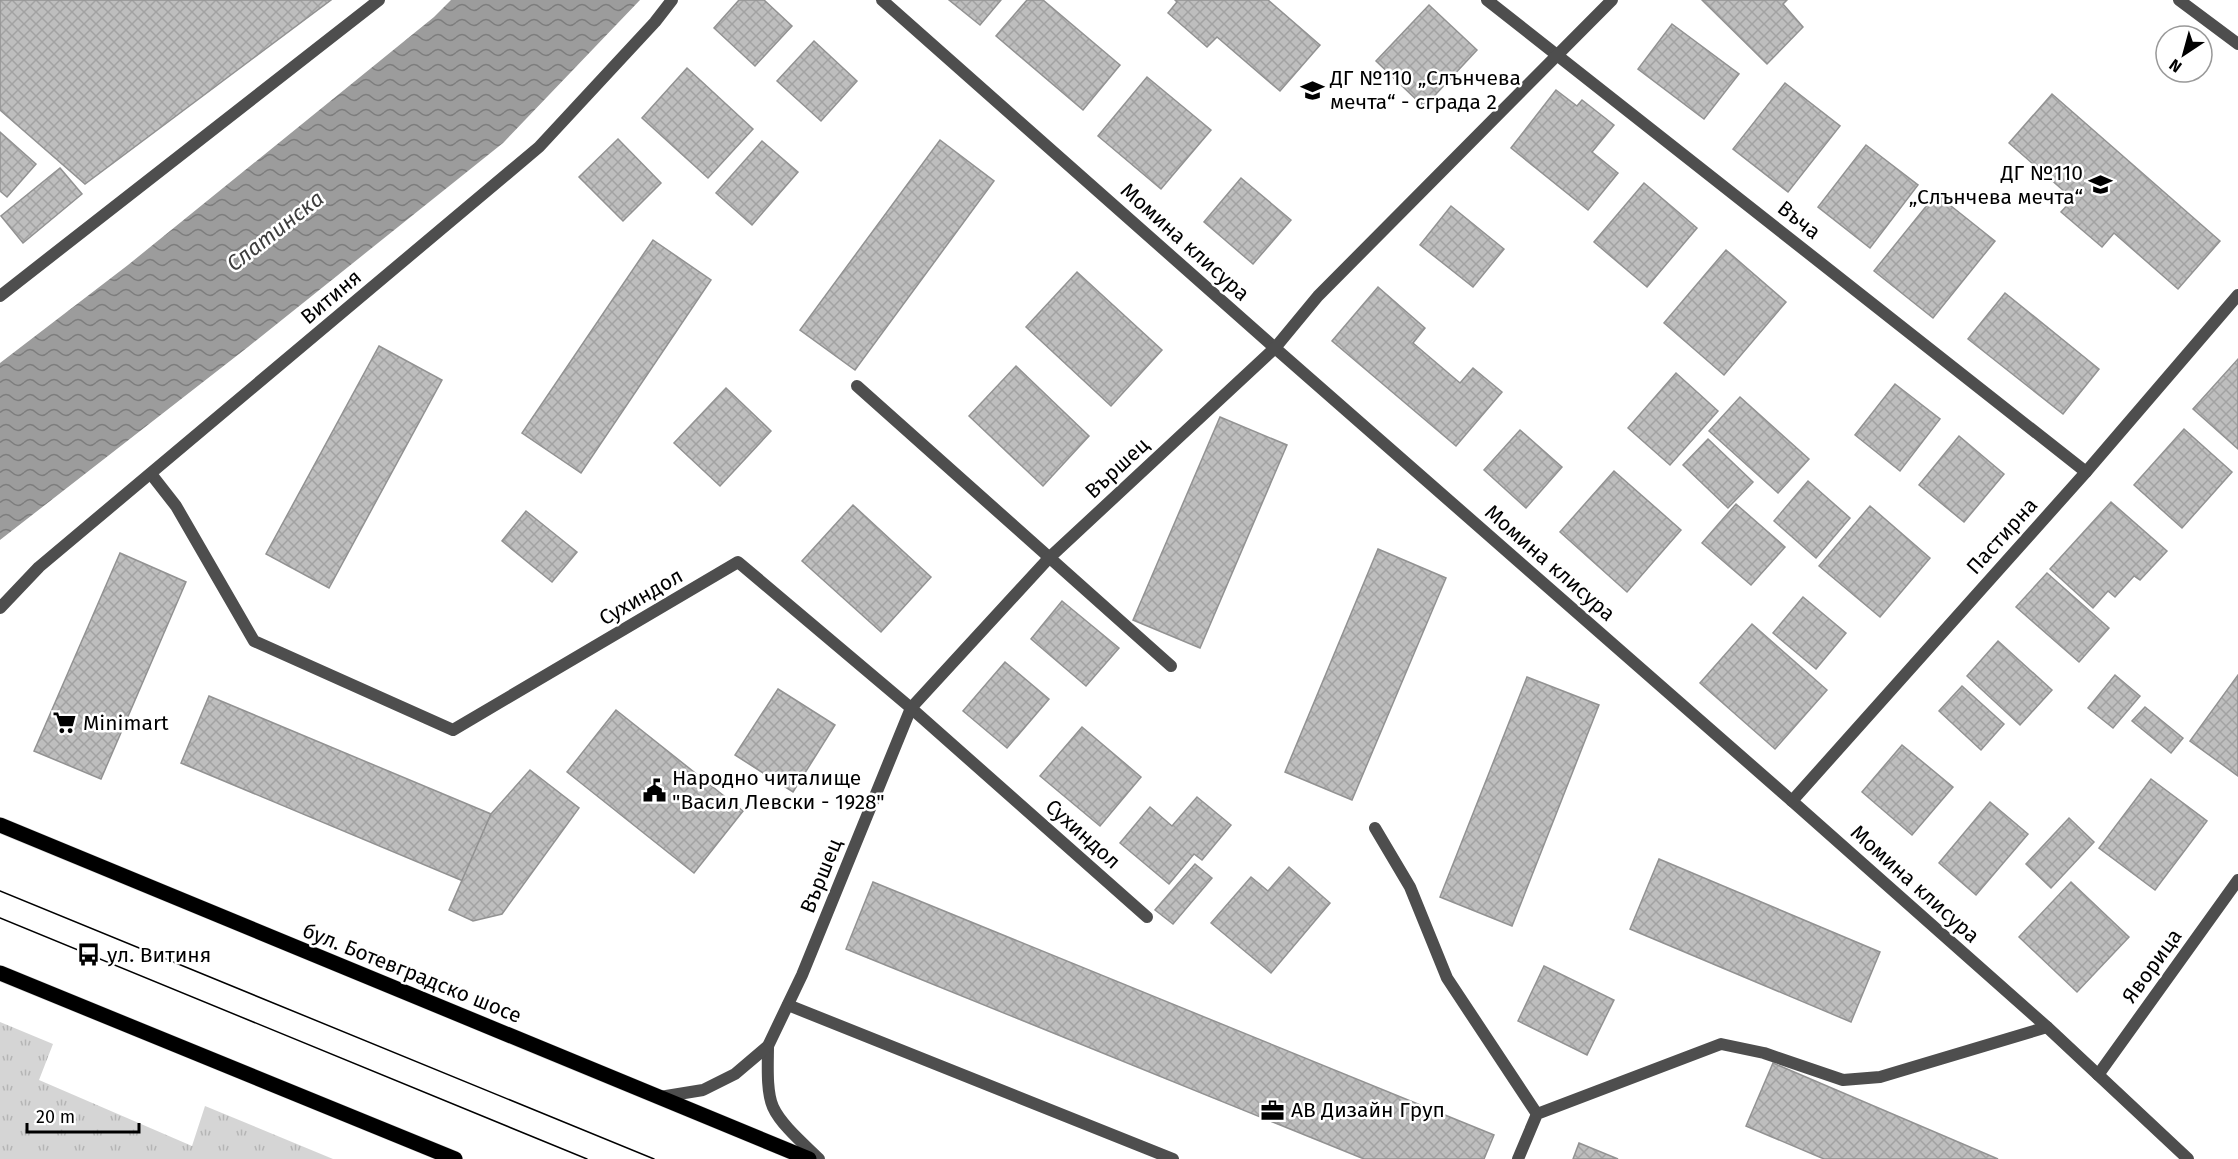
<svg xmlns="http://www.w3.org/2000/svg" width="2238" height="1159" font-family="'Fira Sans',sans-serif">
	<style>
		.grass { fill: url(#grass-tufts) }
		.water { fill: url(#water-waves) }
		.building { fill: url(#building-cross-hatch); stroke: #929292; stroke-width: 1.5 }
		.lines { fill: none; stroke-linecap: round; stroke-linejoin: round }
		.primary-casing { stroke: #dbdbdb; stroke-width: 16 }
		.lane { stroke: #4e4e4e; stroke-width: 12 }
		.street { stroke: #4e4e4e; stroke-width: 12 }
		.primary { stroke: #000; stroke-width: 15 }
		.tram { stroke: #000; stroke-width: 1.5 }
		.labels { text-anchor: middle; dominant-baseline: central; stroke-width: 5; stroke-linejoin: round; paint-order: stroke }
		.poi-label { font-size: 21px; fill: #000; stroke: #fff; text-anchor: start }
		.street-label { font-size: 21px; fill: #000; stroke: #fff }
		.water-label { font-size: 22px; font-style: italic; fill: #3d3d3d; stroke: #fff }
	</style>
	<defs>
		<pattern id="grass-tufts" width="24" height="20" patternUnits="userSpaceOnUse" patternTransform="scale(1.5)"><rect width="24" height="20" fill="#d5d5d5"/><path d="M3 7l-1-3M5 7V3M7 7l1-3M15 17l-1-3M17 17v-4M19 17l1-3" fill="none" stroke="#b5b5b5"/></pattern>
		<pattern id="water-waves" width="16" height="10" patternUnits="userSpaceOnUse" patternTransform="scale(1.5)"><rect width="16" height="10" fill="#9c9c9c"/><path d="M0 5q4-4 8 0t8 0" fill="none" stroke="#7d7d7d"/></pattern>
		<pattern id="building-cross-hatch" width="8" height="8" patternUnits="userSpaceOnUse" patternTransform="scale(1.5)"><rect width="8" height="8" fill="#bebebe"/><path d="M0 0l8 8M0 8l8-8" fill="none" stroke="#a2a2a2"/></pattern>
	</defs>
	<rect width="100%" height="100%" fill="#fff"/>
	<path class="grass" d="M 0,1022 L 53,1044 L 39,1080 L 192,1146 L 205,1106 L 333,1159 L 0,1159 Z"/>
	<path class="water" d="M 451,0 L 640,0 L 503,143 L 248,347 L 0,540 L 0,363 L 128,265 L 434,17 Z"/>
	<g class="building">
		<path d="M 0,0 L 331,0 L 85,184 L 0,110 Z"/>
		<path d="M 739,0 L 764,0 L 792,26 L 755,66 L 714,28 Z"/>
		<path d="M 949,0 L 1001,0 L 980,25 Z"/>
		<path d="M 1027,0 L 1043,0 L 1120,65 L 1083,110 L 996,36 Z"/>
		<path d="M 1175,0 L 1268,0 L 1320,45 L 1280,91 L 1217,37 L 1207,47 L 1168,13 L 1177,2 Z"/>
		<path d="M 1702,0 L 1787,0 L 1783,4 L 1803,27 L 1767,64 Z"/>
		<path d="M 1429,5 L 1477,50 L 1424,107 L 1376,61 Z"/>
		<path d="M 1672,24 L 1739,74 L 1704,119 L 1638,69 Z"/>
		<path d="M 814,41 L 857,81 L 821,121 L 777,81 Z"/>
		<path d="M 687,68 L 753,129 L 708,178 L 642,118 Z"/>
		<path d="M 1147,77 L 1211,130 L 1161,189 L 1098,136 Z"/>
		<path d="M 1785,83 L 1840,126 L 1788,192 L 1733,149 Z"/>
		<path d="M 1556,90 L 1577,106 L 1582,100 L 1614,125 L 1592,152 L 1618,173 L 1588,210 L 1511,148 Z"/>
		<path d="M 2052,94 L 2220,241 L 2178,289 L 2114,233 L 2102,247 L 2061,212 L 2073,199 L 2009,143 Z"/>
		<path d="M 0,132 L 36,164 L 7,197 L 0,191 Z"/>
		<path d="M 618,139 L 661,183 L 623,221 L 579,177 Z"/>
		<path d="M 940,140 L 994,181 L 855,370 L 800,330 Z"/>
		<path d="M 762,141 L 798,172 L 752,225 L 716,193 Z"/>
		<path d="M 1866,145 L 1918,185 L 1870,248 L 1818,207 Z"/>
		<path d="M 60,168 L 82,194 L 23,243 L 1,216 Z"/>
		<path d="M 1241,178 L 1291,220 L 1253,264 L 1204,222 Z"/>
		<path d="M 1644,183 L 1697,228 L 1647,287 L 1594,242 Z"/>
		<path d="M 1936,194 L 1995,241 L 1933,318 L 1874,271 Z"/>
		<path d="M 1451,206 L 1504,249 L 1473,287 L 1420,245 Z"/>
		<path d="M 653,240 L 711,280 L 581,473 L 522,433 Z"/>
		<path d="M 1726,250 L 1786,302 L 1724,375 L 1664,323 Z"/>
		<path d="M 1077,272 L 1162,350 L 1111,406 L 1026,327 Z"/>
		<path d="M 1378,287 L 1425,328 L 1413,343 L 1460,383 L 1473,368 L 1502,392 L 1456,446 L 1332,341 Z"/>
		<path d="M 2005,293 L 2099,369 L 2063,414 L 1968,339 Z"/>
		<path d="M 379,346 L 442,380 L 329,588 L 266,554 Z"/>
		<path d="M 2238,359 L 2238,449 L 2193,409 Z"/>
		<path d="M 1016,366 L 1089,436 L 1043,486 L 969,416 Z"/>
		<path d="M 1676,373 L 1718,411 L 1670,465 L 1628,428 Z"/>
		<path d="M 1895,384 L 1940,419 L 1900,471 L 1855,435 Z"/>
		<path d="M 726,388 L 771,431 L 720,486 L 674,443 Z"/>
		<path d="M 1740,397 L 1809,459 L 1778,493 L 1709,431 Z"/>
		<path d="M 1220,417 L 1287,445 L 1200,648 L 1133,620 Z"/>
		<path d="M 2184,429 L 2232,472 L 2182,528 L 2134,485 Z"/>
		<path d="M 1520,430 L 1562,467 L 1526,508 L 1484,470 Z"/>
		<path d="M 1959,436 L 2004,474 L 1964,522 L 1919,485 Z"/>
		<path d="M 1708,439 L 1753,482 L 1728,508 L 1683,465 Z"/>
		<path d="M 1614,471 L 1681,530 L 1627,592 L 1560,532 Z"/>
		<path d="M 1808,481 L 1850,518 L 1816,558 L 1774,521 Z"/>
		<path d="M 2111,502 L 2167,551 L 2140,580 L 2134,576 L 2115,597 L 2108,591 L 2093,608 L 2050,569 Z"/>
		<path d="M 1736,504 L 1785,547 L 1751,585 L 1702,543 Z"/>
		<path d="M 853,505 L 931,577 L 881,632 L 802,561 Z"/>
		<path d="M 1870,506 L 1930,558 L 1880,617 L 1819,566 Z"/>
		<path d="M 526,511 L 577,552 L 552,582 L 502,541 Z"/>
		<path d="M 1378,549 L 1446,578 L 1352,800 L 1285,772 Z"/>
		<path d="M 120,553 L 186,582 L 101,779 L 34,751 Z"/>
		<path d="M 2047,573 L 2109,628 L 2079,662 L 2016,607 Z"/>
		<path d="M 1803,597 L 1846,633 L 1816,669 L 1773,633 Z"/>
		<path d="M 1062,601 L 1119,648 L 1086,686 L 1031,639 Z"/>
		<path d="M 1752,624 L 1827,690 L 1775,749 L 1700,683 Z"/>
		<path d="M 1998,641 L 2052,690 L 2020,725 L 1967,676 Z"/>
		<path d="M 1005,662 L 1049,699 L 1007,748 L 963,711 Z"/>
		<path d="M 2115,675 L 2140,696 L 2113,728 L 2088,708 Z"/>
		<path d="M 2238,675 L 2238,776 L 2190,741 Z"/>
		<path d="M 1527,677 L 1599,705 L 1512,926 L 1440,897 Z"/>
		<path d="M 1962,686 L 2004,724 L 1981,750 L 1939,711 Z"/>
		<path d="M 778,689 L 835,725 L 793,792 L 735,755 Z"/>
		<path d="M 209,696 L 491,814 L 463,881 L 181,763 Z"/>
		<path d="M 2145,707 L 2183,738 L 2171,753 L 2132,721 Z"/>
		<path d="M 616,710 L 743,811 L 694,873 L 567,772 Z"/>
		<path d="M 1082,727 L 1141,777 L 1100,826 L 1040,776 Z"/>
		<path d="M 1902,745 L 1953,787 L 1912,835 L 1862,792 Z"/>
		<path d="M 530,770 L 579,808 L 502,914 L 473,921 L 449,910 L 491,814 Z"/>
		<path d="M 2151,779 L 2207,821 L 2155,890 L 2099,848 Z"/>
		<path d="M 1197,797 L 1231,825 L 1202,860 L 1194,854 L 1169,884 L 1120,843 L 1150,807 L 1172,826 Z"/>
		<path d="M 1990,802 L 2028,834 L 1976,895 L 1939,863 Z"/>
		<path d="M 2069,818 L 2094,842 L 2051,888 L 2026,864 Z"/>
		<path d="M 1659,859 L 1880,952 L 1851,1022 L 1630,929 Z"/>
		<path d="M 1195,864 L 1212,878 L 1173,924 L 1155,910 Z"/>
		<path d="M 1289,867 L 1330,903 L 1271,973 L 1211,923 L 1251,877 L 1268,891 Z"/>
		<path d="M 873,882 L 1494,1135 L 1484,1159 L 1364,1159 L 846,949 Z"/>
		<path d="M 2071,882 L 2129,937 L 2077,992 L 2019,937 Z"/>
		<path d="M 1544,966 L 1614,1000 L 1587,1055 L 1518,1021 Z"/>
		<path d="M 1773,1063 L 1998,1159 L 1824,1159 L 1746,1126 Z"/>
		<path d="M 1579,1143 L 1618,1159 L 1573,1159 Z"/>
	</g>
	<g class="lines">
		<defs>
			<g id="primary">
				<path d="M 0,825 L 809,1159"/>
				<path d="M 0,973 L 455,1159"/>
			</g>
		</defs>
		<use href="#primary" class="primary-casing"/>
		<g class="lane">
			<path d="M 857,386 L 1171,666"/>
			<path d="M 151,474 L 176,506 L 254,641 L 453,730 L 738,562 L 911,708 L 1147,917"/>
			<path d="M 1375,828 L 1410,887 L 1447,978 L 1537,1114"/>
			<path d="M 788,1005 L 1173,1159"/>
			<path d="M 1518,1159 L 1537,1114 L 1721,1044 L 1764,1053 L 1843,1080 L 1880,1077 L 2047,1027"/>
		</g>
		<g class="street">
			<path d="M 882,0 L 1275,348 L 1792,801 L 2047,1027 L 2188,1159"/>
			<path d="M 1487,0 L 2086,472"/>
			<path d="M 2179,0 L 2238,44"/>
			<path d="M 0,296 L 379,0"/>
			<path d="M 0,608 L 39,567 L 539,147 L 655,22 L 672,0"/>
			<path d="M 1792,801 L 2086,472 L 2238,295"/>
			<path d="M 768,1046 C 768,1063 766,1091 773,1107 C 781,1125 805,1145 819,1159"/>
			<path d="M 2098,1075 L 2238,880"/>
			<path d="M 660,1097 L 703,1090 L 735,1074 L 768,1046 L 802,975 L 911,708 L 1049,558 L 1275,348 L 1318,296 L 1612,0"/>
		</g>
		<use href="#primary" class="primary"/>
		<g class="tram">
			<path d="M 0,891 L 654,1159"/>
			<path d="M 0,918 L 587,1159"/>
		</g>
	</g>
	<defs>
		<symbol id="school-bare" viewBox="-9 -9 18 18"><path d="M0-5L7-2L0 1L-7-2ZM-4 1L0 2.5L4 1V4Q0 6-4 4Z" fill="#000" stroke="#fff" stroke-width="2.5" paint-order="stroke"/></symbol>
		<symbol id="supermarket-bare" viewBox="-9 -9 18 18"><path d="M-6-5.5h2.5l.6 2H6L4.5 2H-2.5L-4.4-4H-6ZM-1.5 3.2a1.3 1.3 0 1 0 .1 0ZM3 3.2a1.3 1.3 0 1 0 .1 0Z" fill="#000" stroke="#fff" stroke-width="2.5" paint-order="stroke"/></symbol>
		<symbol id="civic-bare" viewBox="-9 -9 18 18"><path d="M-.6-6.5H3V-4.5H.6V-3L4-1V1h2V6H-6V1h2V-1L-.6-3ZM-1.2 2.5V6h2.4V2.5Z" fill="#000" stroke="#fff" stroke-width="2.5" paint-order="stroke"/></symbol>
		<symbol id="bus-bare" viewBox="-9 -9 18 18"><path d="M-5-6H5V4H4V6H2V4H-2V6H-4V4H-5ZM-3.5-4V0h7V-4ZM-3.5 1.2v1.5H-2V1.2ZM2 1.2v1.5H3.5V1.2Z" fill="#000" stroke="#fff" stroke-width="2.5" paint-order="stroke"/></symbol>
		<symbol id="office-bare" viewBox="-9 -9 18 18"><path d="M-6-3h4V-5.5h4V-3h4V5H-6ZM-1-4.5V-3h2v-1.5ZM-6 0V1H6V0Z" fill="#000" stroke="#fff" stroke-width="2.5" paint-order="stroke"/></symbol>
	</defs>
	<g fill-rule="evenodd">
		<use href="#school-bare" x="1296" y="74" width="33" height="33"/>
		<use href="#school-bare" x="2084" y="168" width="33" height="33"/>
		<use href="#supermarket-bare" x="48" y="706" width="33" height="33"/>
		<use href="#civic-bare" x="638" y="774" width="33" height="33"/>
		<use href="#bus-bare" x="72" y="938" width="33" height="33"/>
		<use href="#office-bare" x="1256" y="1094" width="33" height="33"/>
	</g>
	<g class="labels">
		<g class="poi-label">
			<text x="1330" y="78">ДГ №110 „Слънчева<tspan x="1330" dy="24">мечта“ - сграда 2</tspan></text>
			<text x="2083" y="173" text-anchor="end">ДГ №110<tspan x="2083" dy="24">„Слънчева мечта“</tspan></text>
			<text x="83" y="723">Minimart</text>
			<text x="672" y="778">Народно читалище<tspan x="672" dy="24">"Васил Левски - 1928"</tspan></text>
			<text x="107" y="955">ул. Витиня</text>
			<text x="1291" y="1110">АВ Дизайн Груп</text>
		</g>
		<g class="street-label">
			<text transform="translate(1799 220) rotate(38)">Въча</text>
			<text transform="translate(1185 242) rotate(42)">Момина клисура</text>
			<text transform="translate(331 297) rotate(-40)">Витиня</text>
			<text transform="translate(1117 468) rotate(-43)">Вършец</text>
			<text transform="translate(2002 536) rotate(-48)">Пастирна</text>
			<text transform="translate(1550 563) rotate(41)">Момина клисура</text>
			<text transform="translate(641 597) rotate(-30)">Сухиндол</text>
			<text transform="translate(1083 834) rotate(42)">Сухиндол</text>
			<text transform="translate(821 876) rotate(-68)">Вършец</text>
			<text transform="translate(1915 884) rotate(42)">Момина клисура</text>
			<text transform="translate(2152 966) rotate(-54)">Яворица</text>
			<text transform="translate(412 973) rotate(22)">бул. Ботевградско шосе</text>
		</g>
		<g class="water-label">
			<text transform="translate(275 231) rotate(-38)">Слатинска</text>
		</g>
	</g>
	<g transform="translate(2184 54) rotate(216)"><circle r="28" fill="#ffffff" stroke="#999999" stroke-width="1.5"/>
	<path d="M0-4.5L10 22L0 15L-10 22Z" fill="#000000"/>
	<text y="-9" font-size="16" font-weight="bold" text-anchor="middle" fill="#000000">N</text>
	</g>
	<path d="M27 1123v9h112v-9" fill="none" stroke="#000000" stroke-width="3"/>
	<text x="36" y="1123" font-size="18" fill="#000000" stroke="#ffffff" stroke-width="4.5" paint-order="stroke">20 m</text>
</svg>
